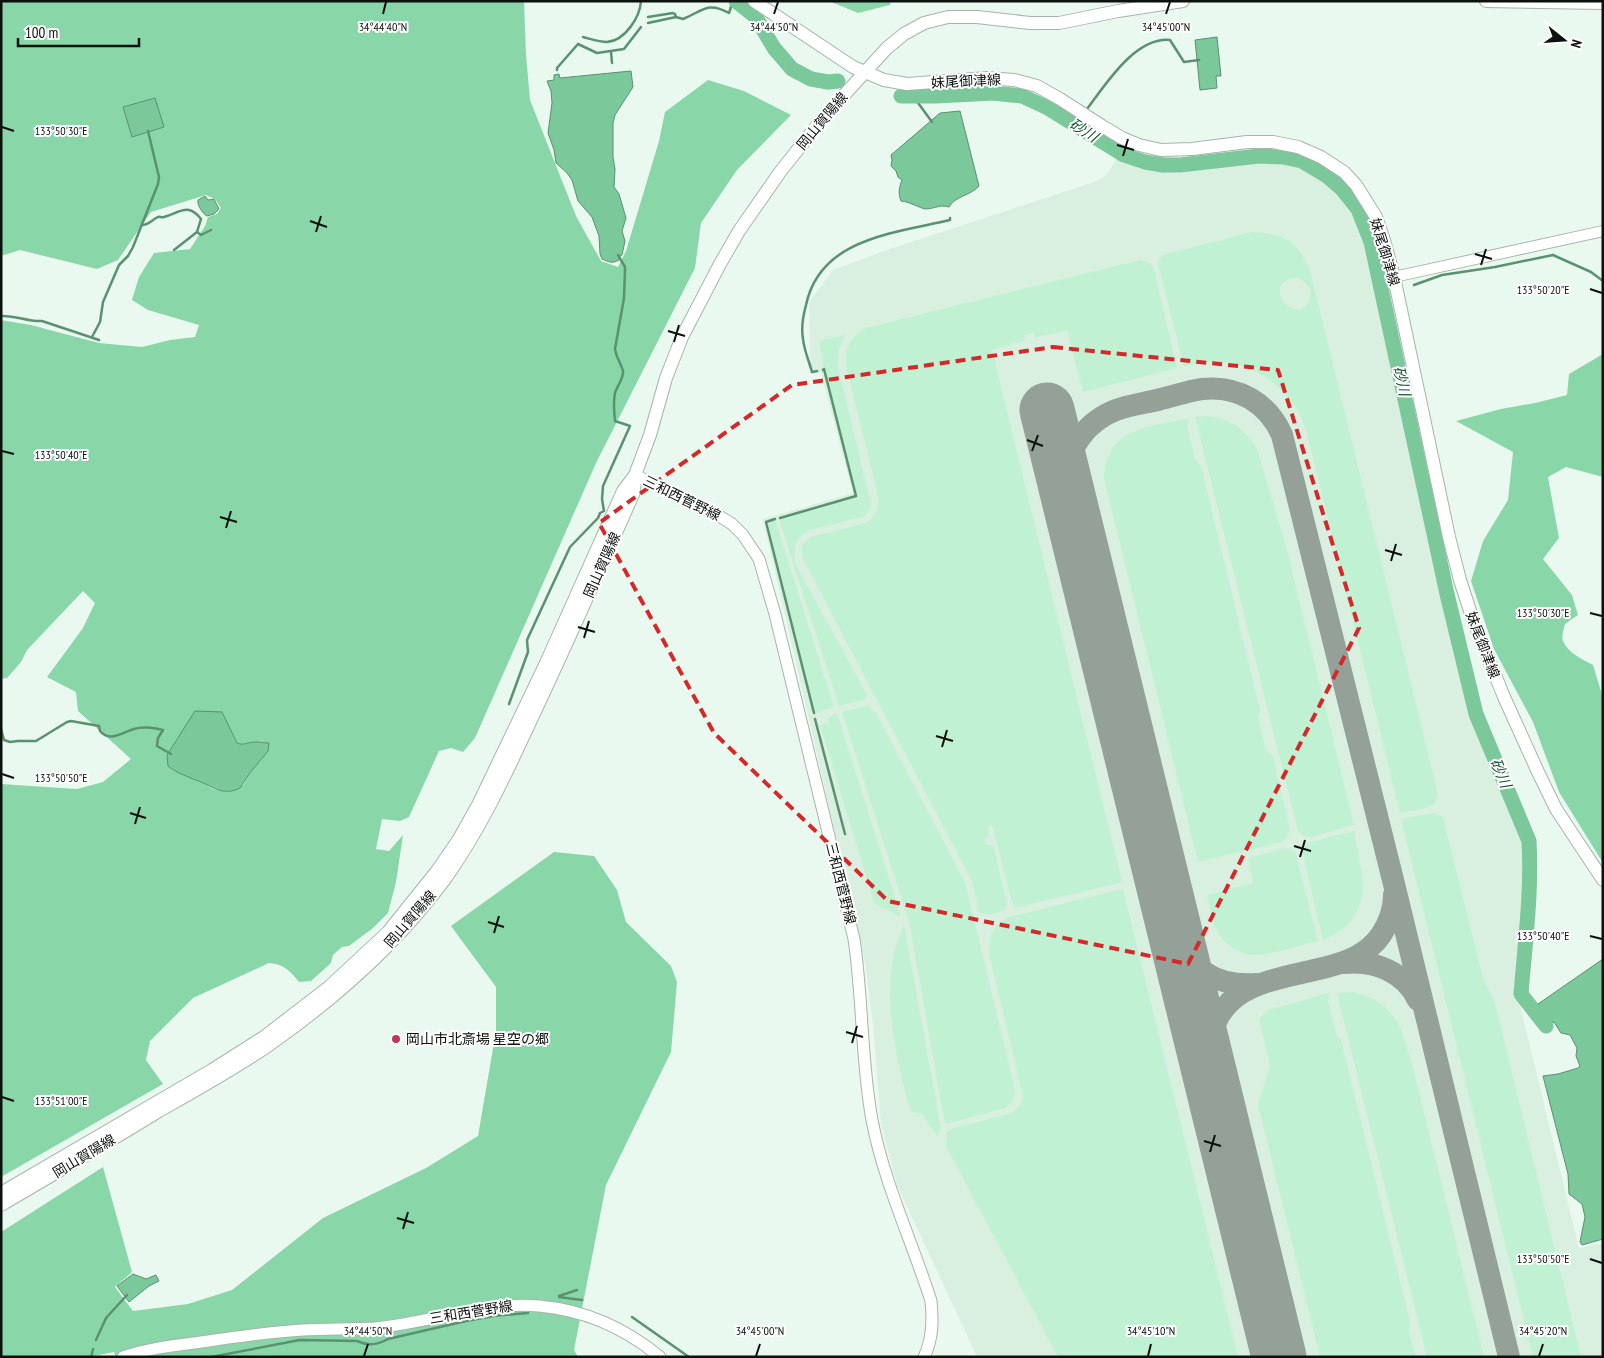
<svg xmlns="http://www.w3.org/2000/svg" width="1604" height="1358" font-family="'PT Sans Narrow','Noto Sans JP',sans-serif">
	<style>
		.built { fill: #d9f0e1 }
		.green { fill: #c0f1d3; fill-rule: evenodd }
		.forest { fill: #89d7a9; fill-rule: evenodd }
		.water { fill: #7bc89b; stroke: #5a9171 }
		.lines { fill: none; stroke-linecap: round; stroke-linejoin: round }
		.stream { stroke: #5a9171; stroke-width: 2.5 }
		.river { stroke: #7bc89b; stroke-width: 15 }
		.taxiway { stroke: #94a098; stroke-width: 22 }
		.runway { stroke: #94a098; stroke-width: 55 }
		.tertiary-casing { stroke: #a6b5ac; stroke-width: 12 }
		.secondary-casing { stroke: #a6b5ac; stroke-width: 13 }
		.primary-casing { stroke: #a6b5ac; stroke-width: 14 }
		.tertiary { stroke: #fff; stroke-width: 10 }
		.secondary { stroke: #fff; stroke-width: 11 }
		.primary { stroke: #fff; stroke-width: 12 }
		.marked { fill: none; stroke: #d62828; stroke-width: 4; stroke-dasharray: 10 6; stroke-linejoin: round }
		.ticks { fill: none; stroke: #0c110e; stroke-width: 2 }
		.poi-dot { fill: #c2345f; stroke: #fff; stroke-width: 2 }
		.labels { text-anchor: middle; dominant-baseline: central; stroke-width: 4; stroke-linejoin: round; paint-order: stroke }
		.street-label { font-size: 14px; fill: #0c110e; stroke: #fff }
		.poi-label { font-size: 14px; fill: #0c110e; stroke: #fff; text-anchor: start }
		.water-label { font-size: 15px; font-style: italic; fill: #195436; stroke: #fff }
		.ticks-label { font-size: 12px; text-anchor: middle; fill: #0c110e; stroke: #fff; stroke-width: 4; stroke-linejoin: round; paint-order: stroke }
	</style>
	<rect width="100%" height="100%" fill="#eaf9ef"/>
	<path class="built" d="M 1118,156 L 1145,166 L 1179,173 L 1266,161 L 1283,161 L 1295,164 L 1307,168 L 1328,182 L 1344,196 L 1356,213 L 1400,389 L 1454,638 L 1469,714 L 1526,842 L 1525,885 L 1517,993 L 1579,1248 L 1603,1243 L 1603,1357 L 977,1357 L 897,1185 L 881,1124 L 873,1025 L 865,963 L 763,519 L 853,493 L 821,373 L 810,374 L 809,302 L 833,270 L 884,251 L 1097,181 L 1104,176 L 1110,170 Z"/>
	<g class="green">
		<path d="M 1252,232 C 1283,233 1297,240 1310,270 L 1438,794 C 1437,797 1437,800 1436,802 C 1431,809 1408,812 1400,813 L 1307,433 C 1304,427 1303,421 1300,415 C 1285,385 1252,363 1219,362 C 1207,362 1195,364 1184,366 L 1158,264 L 1159,259 L 1163,255 ZM 1296,278 C 1305,280 1313,288 1310,298 C 1299,331 1257,283 1296,278 Z"/>
		<path d="M 1140,260 C 1148,261 1151,263 1154,270 L 1177,368 L 1083,392 L 1067,330 L 1035,338 L 1034,332 L 1024,335 L 1026,340 L 992,350 L 1122,882 L 1015,908 L 1012,902 L 992,825 L 988,826 L 989,832 L 988,837 L 984,840 L 986,845 L 991,845 L 994,847 L 1007,905 L 1004,911 L 988,915 L 979,912 L 972,881 L 803,559 C 801,548 800,544 811,537 L 866,523 C 875,517 877,511 879,500 L 846,365 C 846,345 850,339 866,328 Z"/>
		<path d="M 845,335 C 840,345 837,354 838,366 L 871,505 L 867,513 L 863,517 L 809,530 C 795,538 793,548 795,563 L 867,695 L 864,700 L 839,706 L 779,519 L 857,496 L 824,368 L 819,341 Z"/>
		<path d="M 1208,416 C 1233,419 1247,431 1258,452 L 1287,550 L 1354,825 L 1311,837 L 1304,836 L 1298,831 L 1195,417 Z"/>
		<path d="M 1189,418 L 1187,425 L 1195,459 L 1201,466 L 1260,710 L 1258,717 L 1266,749 L 1273,756 L 1290,830 L 1287,838 L 1282,842 L 1198,862 L 1104,478 C 1106,427 1151,427 1189,418 Z"/>
		<path d="M 775,520 L 834,707 L 815,713 L 768,523 Z"/>
		<path d="M 865,706 L 869,707 L 876,713 L 965,882 L 1015,1090 L 1013,1100 L 1006,1108 L 945,1124 L 908,916 L 907,916 L 842,712 Z"/>
		<path d="M 837,713 L 901,917 L 877,905 L 874,902 L 820,725 L 829,723 L 828,719 L 831,716 Z"/>
		<path d="M 1433,813 L 1443,817 L 1484,981 L 1493,998 L 1497,1011 L 1581,1357 L 1533,1357 L 1401,819 Z"/>
		<path d="M 1354,831 C 1357,848 1362,866 1363,884 C 1364,910 1347,931 1323,940 L 1302,851 L 1305,845 L 1309,842 Z"/>
		<path d="M 1286,848 L 1295,851 L 1318,941 C 1302,945 1269,956 1253,955 C 1238,954 1222,943 1216,929 C 1211,919 1210,906 1207,895 L 1253,883 L 1248,858 Z"/>
		<path d="M 1123,889 L 1238,1357 L 1058,1357 L 946,1146 L 947,1133 L 950,1129 L 1012,1113 L 1021,1104 L 1023,1097 L 989,953 C 989,935 991,929 1006,918 Z"/>
		<path d="M 904,925 L 941,1128 L 937,1136 L 922,1114 L 911,1111 C 894,1058 878,976 904,925 Z"/>
		<path d="M 1354,992 C 1401,1004 1403,1035 1415,1076 L 1484,1357 L 1427,1357 L 1337,993 Z"/>
		<path d="M 1329,993 L 1328,1001 L 1337,1036 L 1341,1039 L 1410,1322 L 1409,1331 L 1416,1357 L 1320,1357 L 1258,1105 L 1270,1065 L 1259,1019 L 1268,1010 Z"/>
	</g>
	<g class="forest">
		<path d="M 1,1 L 524,1 L 526,55 L 530,100 L 576,216 L 601,261 L 618,267 L 626,251 L 659,141 L 665,112 L 708,80 L 744,91 L 791,115 L 737,170 L 701,223 L 695,268 L 596,463 L 475,738 L 463,752 L 451,748 L 439,751 L 409,817 L 400,821 L 382,819 L 376,849 L 389,851 L 403,835 L 396,882 L 388,913 L 373,928 L 349,946 L 342,947 L 333,955 L 331,963 L 311,981 L 299,982 C 290,971 284,964 269,963 L 193,998 L 150,1041 L 146,1060 L 163,1084 L 1,1177 L 1,784 L 77,789 L 103,782 L 131,759 L 78,711 L 76,692 L 47,677 L 83,628 L 95,603 L 83,591 L 27,650 L 21,662 L 7,678 L 1,679 L 1,320 L 31,325 L 99,343 L 142,347 L 170,340 L 195,337 L 199,325 L 148,310 L 132,300 L 139,277 L 154,253 L 190,249 L 205,226 L 208,217 L 217,214 L 221,208 L 215,199 L 206,195 L 151,212 L 118,260 L 97,269 L 20,250 L 1,256 ZM 222,712 L 237,743 L 239,745 L 253,742 L 266,743 L 268,751 L 249,774 L 243,785 L 228,792 L 213,789 L 202,782 L 173,770 L 168,766 L 168,763 Z"/>
		<path d="M 829,1 L 891,1 L 890,5 L 858,13 Z"/>
		<path d="M 1603,354 L 1603,477 L 1566,467 L 1548,477 L 1559,538 L 1543,559 L 1572,595 L 1578,615 L 1565,624 C 1564,629 1561,637 1563,641 C 1568,653 1582,659 1593,665 L 1603,698 L 1603,863 L 1559,792 L 1533,722 L 1494,649 L 1471,581 L 1483,541 L 1508,500 L 1513,452 L 1456,421 L 1501,409 L 1535,403 L 1567,395 L 1569,374 Z"/>
		<path d="M 554,852 L 594,856 L 617,890 L 626,922 L 671,966 L 677,982 L 671,1052 L 606,1185 L 574,1350 L 578,1357 L 116,1357 L 114,1352 L 89,1357 L 1,1357 L 1,1232 L 103,1167 L 132,1272 L 115,1287 L 133,1311 L 188,1304 L 232,1290 L 323,1218 L 426,1168 L 478,1136 L 496,1031 L 496,987 L 451,926 Z"/>
	</g>
	<g class="water">
		<path d="M 1217,37 L 1221,76 L 1216,76 L 1217,88 L 1200,90 L 1195,40 Z"/>
		<path d="M 631,71 L 633,87 L 615,115 L 613,123 L 613,157 L 615,169 L 614,187 L 619,194 L 626,218 L 622,231 L 625,241 L 622,255 L 620,256 L 619,260 C 612,264 609,262 602,259 L 600,254 L 599,236 L 592,217 L 578,201 L 572,180 L 567,173 L 556,163 L 554,150 L 548,133 L 552,103 L 551,91 L 547,81 L 554,80 L 554,75 L 559,74 L 560,78 Z"/>
		<path d="M 155,98 L 164,127 L 132,137 L 123,107 Z"/>
		<path d="M 960,111 L 979,186 C 970,196 955,196 949,207 C 939,204 935,209 925,209 C 920,208 910,202 901,201 C 898,193 899,188 902,180 L 898,177 L 896,171 L 891,166 L 892,160 L 891,155 L 940,113 Z"/>
		<path d="M 205,196 L 208,200 L 214,199 L 219,209 L 214,214 L 207,216 C 202,213 197,205 198,200 Z"/>
		<path d="M 195,711 L 222,712 L 237,743 C 244,746 247,742 255,742 C 259,742 264,743 269,743 L 268,751 L 249,774 L 240,788 C 224,796 215,788 201,782 C 189,777 178,774 168,766 L 167,755 Z"/>
		<path d="M 1603,959 L 1603,1239 L 1582,1245 L 1580,1242 L 1585,1217 L 1582,1204 L 1569,1194 L 1568,1174 L 1543,1076 L 1558,1074 L 1578,1068 L 1580,1066 L 1576,1056 L 1577,1048 L 1570,1035 L 1561,1033 L 1554,1022 L 1550,1023 L 1538,1004 Z"/>
		<path d="M 133,1274 L 146,1279 L 156,1275 L 159,1281 L 149,1286 L 129,1302 L 117,1286 Z"/>
	</g>
	<g class="lines">
		<g class="stream">
			<path d="M 648,17 L 673,13 L 675,14 L 676,17"/>
			<path d="M 648,23 L 676,17 L 683,19 C 703,11 707,1 729,13 L 733,1"/>
			<path d="M 583,37 C 591,39 599,42 607,42 C 625,41 640,17 641,1"/>
			<path d="M 578,44 L 597,53 L 624,49 L 641,27"/>
			<path d="M 611,52 L 612,63"/>
			<path d="M 557,70 L 557,68 L 578,44"/>
			<path d="M 913,96 L 932,122"/>
			<path d="M 1087,109 C 1106,84 1135,37 1170,40 L 1184,62 L 1199,60"/>
			<path d="M 1075,124 L 1077,122"/>
			<path d="M 142,225 C 148,225 151,221 156,218 C 162,215 158,218 164,217 C 179,213 188,202 201,219 L 197,232 L 174,250"/>
			<path d="M 197,232 L 201,235 L 211,230"/>
			<path d="M 1414,285 L 1442,275 L 1495,267 L 1553,255 L 1591,272 L 1603,281"/>
			<path d="M 1383,298 L 1386,297"/>
			<path d="M 1,316 C 15,315 28,322 42,321 L 99,340"/>
			<path d="M 92,337 L 100,322 L 103,302 L 119,265 L 128,256 L 133,247 L 158,184 L 159,177 L 148,131"/>
			<path d="M 817,371 L 812,372 C 809,361 804,350 803,339 C 801,328 803,316 806,305 C 820,238 895,233 950,220 L 950,218"/>
			<path d="M 780,518 L 856,496 L 824,369 L 823,370"/>
			<path d="M 775,519 L 766,522 L 814,713"/>
			<path d="M 509,704 L 528,652 L 527,640 L 570,547 L 598,518 L 600,513 L 604,511 L 602,499 L 603,486 L 630,426 L 615,421 C 614,412 613,403 615,393 C 617,386 624,378 623,371 C 621,363 616,357 615,349 L 624,298 L 625,271 L 625,267 L 618,255"/>
			<path d="M 815,719 L 845,834"/>
			<path d="M 1,729 L 4,740 L 10,742 L 18,741 L 36,741 L 67,722 L 71,721 L 99,726 L 100,731 C 110,743 123,732 134,729 C 144,726 153,728 163,730 L 158,738 L 157,746 L 171,754"/>
			<path d="M 559,1296 L 577,1290"/>
			<path d="M 559,1297 L 582,1300"/>
			<path d="M 632,1317 L 689,1357"/>
			<path d="M 96,1340 L 106,1318 L 127,1295"/>
			<path d="M 91,1357 L 93,1349"/>
			<path d="M 211,1357 L 300,1340 L 357,1341 C 368,1346 377,1345 388,1339 L 466,1321 L 493,1316 L 528,1313"/>
		</g>
		<g class="river">
			<path d="M 736,1 L 755,16 L 774,48 L 792,69 L 811,79 L 828,82 L 838,81"/>
			<path d="M 901,96 L 936,96 L 993,93 L 1022,96 L 1048,108 L 1124,155 L 1145,162 L 1163,165 L 1180,165 L 1259,156 L 1283,157 L 1302,161 L 1327,176 L 1342,189 L 1358,209 L 1371,242 L 1447,594 L 1476,714 L 1529,841 C 1532,891 1525,943 1521,994 L 1546,1026"/>
		</g>
		<g class="taxiway">
			<path d="M 1064,476 C 1069,447 1087,421 1116,410 C 1130,405 1146,403 1161,399 C 1174,396 1188,391 1202,389 C 1238,385 1268,403 1282,435 L 1394,884 L 1509,1357"/>
			<path d="M 1174,930 C 1191,969 1213,987 1257,984"/>
			<path d="M 1345,963 C 1374,960 1405,972 1418,1000"/>
			<path d="M 1208,1066 C 1208,986 1261,983 1323,968 C 1347,962 1367,955 1381,935 C 1389,923 1394,909 1394,895"/>
		</g>
		<path class="runway" d="M 1047,410 L 1279,1357"/>
		<defs>
			<path id="tertiary" d="M 1394,277 L 1603,231"/>
			<g id="secondary">
				<path d="M 635,475 L 716,514 L 732,524 L 743,535 L 759,559 L 775,614 L 854,939 C 863,999 861,1061 872,1120 C 884,1183 912,1241 931,1301 C 933,1320 933,1339 924,1357"/>
				<path d="M 123,1357 C 146,1349 170,1346 194,1343 C 230,1338 266,1332 303,1330 C 327,1329 351,1329 375,1328 C 431,1323 483,1301 539,1306 C 584,1310 625,1328 660,1357"/>
			</g>
			<g id="primary">
				<path d="M 754,1 L 853,67 L 884,80 L 907,84 L 987,78 L 1014,80 L 1037,86 L 1060,99 L 1102,126 L 1122,138 L 1139,145 L 1161,150 L 1192,149 L 1247,142 L 1273,142 L 1298,147 L 1321,157 L 1344,172 L 1356,185 L 1376,217 L 1384,240 L 1394,277 L 1449,537 L 1460,580 L 1473,620 L 1504,697 L 1538,772 L 1556,809 L 1603,880"/>
				<path d="M 1486,1 L 1603,3"/>
				<path d="M 1,1193 L 212,1070 L 264,1037 L 329,987 L 388,932 L 437,871 L 459,839 L 478,805 L 546,663 L 623,491 L 635,475"/>
				<path d="M 1,1205 C 54,1174 107,1143 159,1111 C 196,1090 234,1069 269,1045 C 336,998 397,944 445,879 C 480,830 505,776 530,722 C 566,646 600,569 634,492 L 635,475 L 650,435 L 666,378 L 682,337 L 720,264 L 739,231 L 780,172 L 823,118 L 887,48 L 904,34 L 924,23 L 948,17 L 977,17 L 1030,23 L 1059,23 L 1118,11 L 1183,1"/>
			</g>
		</defs>
		<use href="#tertiary" class="tertiary-casing"/>
		<use href="#secondary" class="secondary-casing"/>
		<use href="#primary" class="primary-casing"/>
		<use href="#tertiary" class="tertiary"/>
		<use href="#secondary" class="secondary"/>
		<use href="#primary" class="primary"/>
	</g>
	<path class="marked" d="M 1053,347 L 1278,370 L 1359,628 L 1188,964 L 888,901 L 714,733 L 599,523 L 792,385 Z"/>
	<path class="ticks" d="M 383,14 L 386,2M 774,14 L 778,2M 1166,14 L 1170,2M 2,127 L 14,131M 1117,145 L 1134,150M 1123,156 L 1128,139M 310,221 L 327,227M 316,232 L 321,216M 1475,254 L 1492,259M 1481,265 L 1486,249M 1590,289 L 1602,293M 668,331 L 685,336M 674,342 L 679,325M 1027,440 L 1043,446M 2,451 L 14,454M 1032,451 L 1038,435M 220,517 L 237,522M 226,528 L 231,511M 1385,550 L 1402,555M 1391,561 L 1396,544M 1590,613 L 1602,616M 578,627 L 595,632M 584,638 L 589,621M 936,736 L 953,741M 942,747 L 947,730M 2,774 L 14,778M 130,813 L 146,818M 135,824 L 140,807M 1294,846 L 1311,851M 1300,857 L 1305,840M 488,922 L 504,927M 494,933 L 499,916M 1590,936 L 1602,939M 846,1032 L 863,1037M 852,1043 L 857,1026M 2,1097 L 14,1101M 1204,1141 L 1221,1146M 1210,1152 L 1215,1135M 397,1218 L 414,1223M 403,1229 L 408,1212M 1590,1259 L 1602,1263M 364,1356 L 368,1344M 756,1356 L 760,1344M 1148,1356 L 1151,1344M 1539,1356 L 1543,1344"/>
	<circle class="poi-dot" cx="396" cy="1039" r="5"/>
	<g class="labels">
		<g class="street-label">
			<text transform="translate(966 81) rotate(-3)">妹尾御津線</text>
			<text transform="translate(822 121) rotate(-50)">岡山賀陽線</text>
			<text transform="translate(1385 252) rotate(73)">妹尾御津線</text>
			<text transform="translate(682 498) rotate(26)">三和西菅野線</text>
			<text transform="translate(602 565) rotate(-66)">岡山賀陽線</text>
			<text transform="translate(1483 645) rotate(69)">妹尾御津線</text>
			<text transform="translate(841 883) rotate(76)">三和西菅野線</text>
			<text transform="translate(410 919) rotate(-49)">岡山賀陽線</text>
			<text transform="translate(84 1156) rotate(-31)">岡山賀陽線</text>
			<text transform="translate(471 1312) rotate(-9)">三和西菅野線</text>
		</g>
		<g class="poi-label">
			<text x="406" y="1039">岡山市北斎場 星空の郷</text>
		</g>
		<g class="water-label">
			<text transform="translate(1084 130) rotate(32)">砂川</text>
			<text transform="translate(1402 381) rotate(77)">砂川</text>
			<text transform="translate(1501 773) rotate(67)">砂川</text>
		</g>
	</g>
	<g class="ticks-label">
		<text x="383" y="31">34°44'40"N</text>
		<text x="774" y="31">34°44'50"N</text>
		<text x="1166" y="31">34°45'00"N</text>
		<text x="61" y="135">133°50'30"E</text>
		<text x="1543" y="294">133°50'20"E</text>
		<text x="61" y="459">133°50'40"E</text>
		<text x="1543" y="617">133°50'30"E</text>
		<text x="61" y="782">133°50'50"E</text>
		<text x="1543" y="940">133°50'40"E</text>
		<text x="61" y="1105">133°51'00"E</text>
		<text x="1543" y="1263">133°50'50"E</text>
		<text x="368" y="1335">34°44'50"N</text>
		<text x="760" y="1335">34°45'00"N</text>
		<text x="1151" y="1335">34°45'10"N</text>
		<text x="1543" y="1335">34°45'20"N</text>
	</g>
	<rect width="1604" height="1358" fill="none" stroke="#0c110e" stroke-width="5"/>
	<g transform="translate(1564 40) rotate(107)" stroke="#ffffff" stroke-width="4" paint-order="stroke">
	<path d="M0-4L9 19L0 12L-9 19Z" fill="#0c110e"/>
	<text y="-8" font-size="14" font-weight="bold" text-anchor="middle" fill="#0c110e">N</text>
	</g>
	<path d="M18 38v8h121v-8" fill="none" stroke="#0c110e" stroke-width="2.5"/>
	<text x="25" y="38" font-size="15" fill="#0c110e" stroke="#ffffff" stroke-width="4" paint-order="stroke">100 m</text>
</svg>
